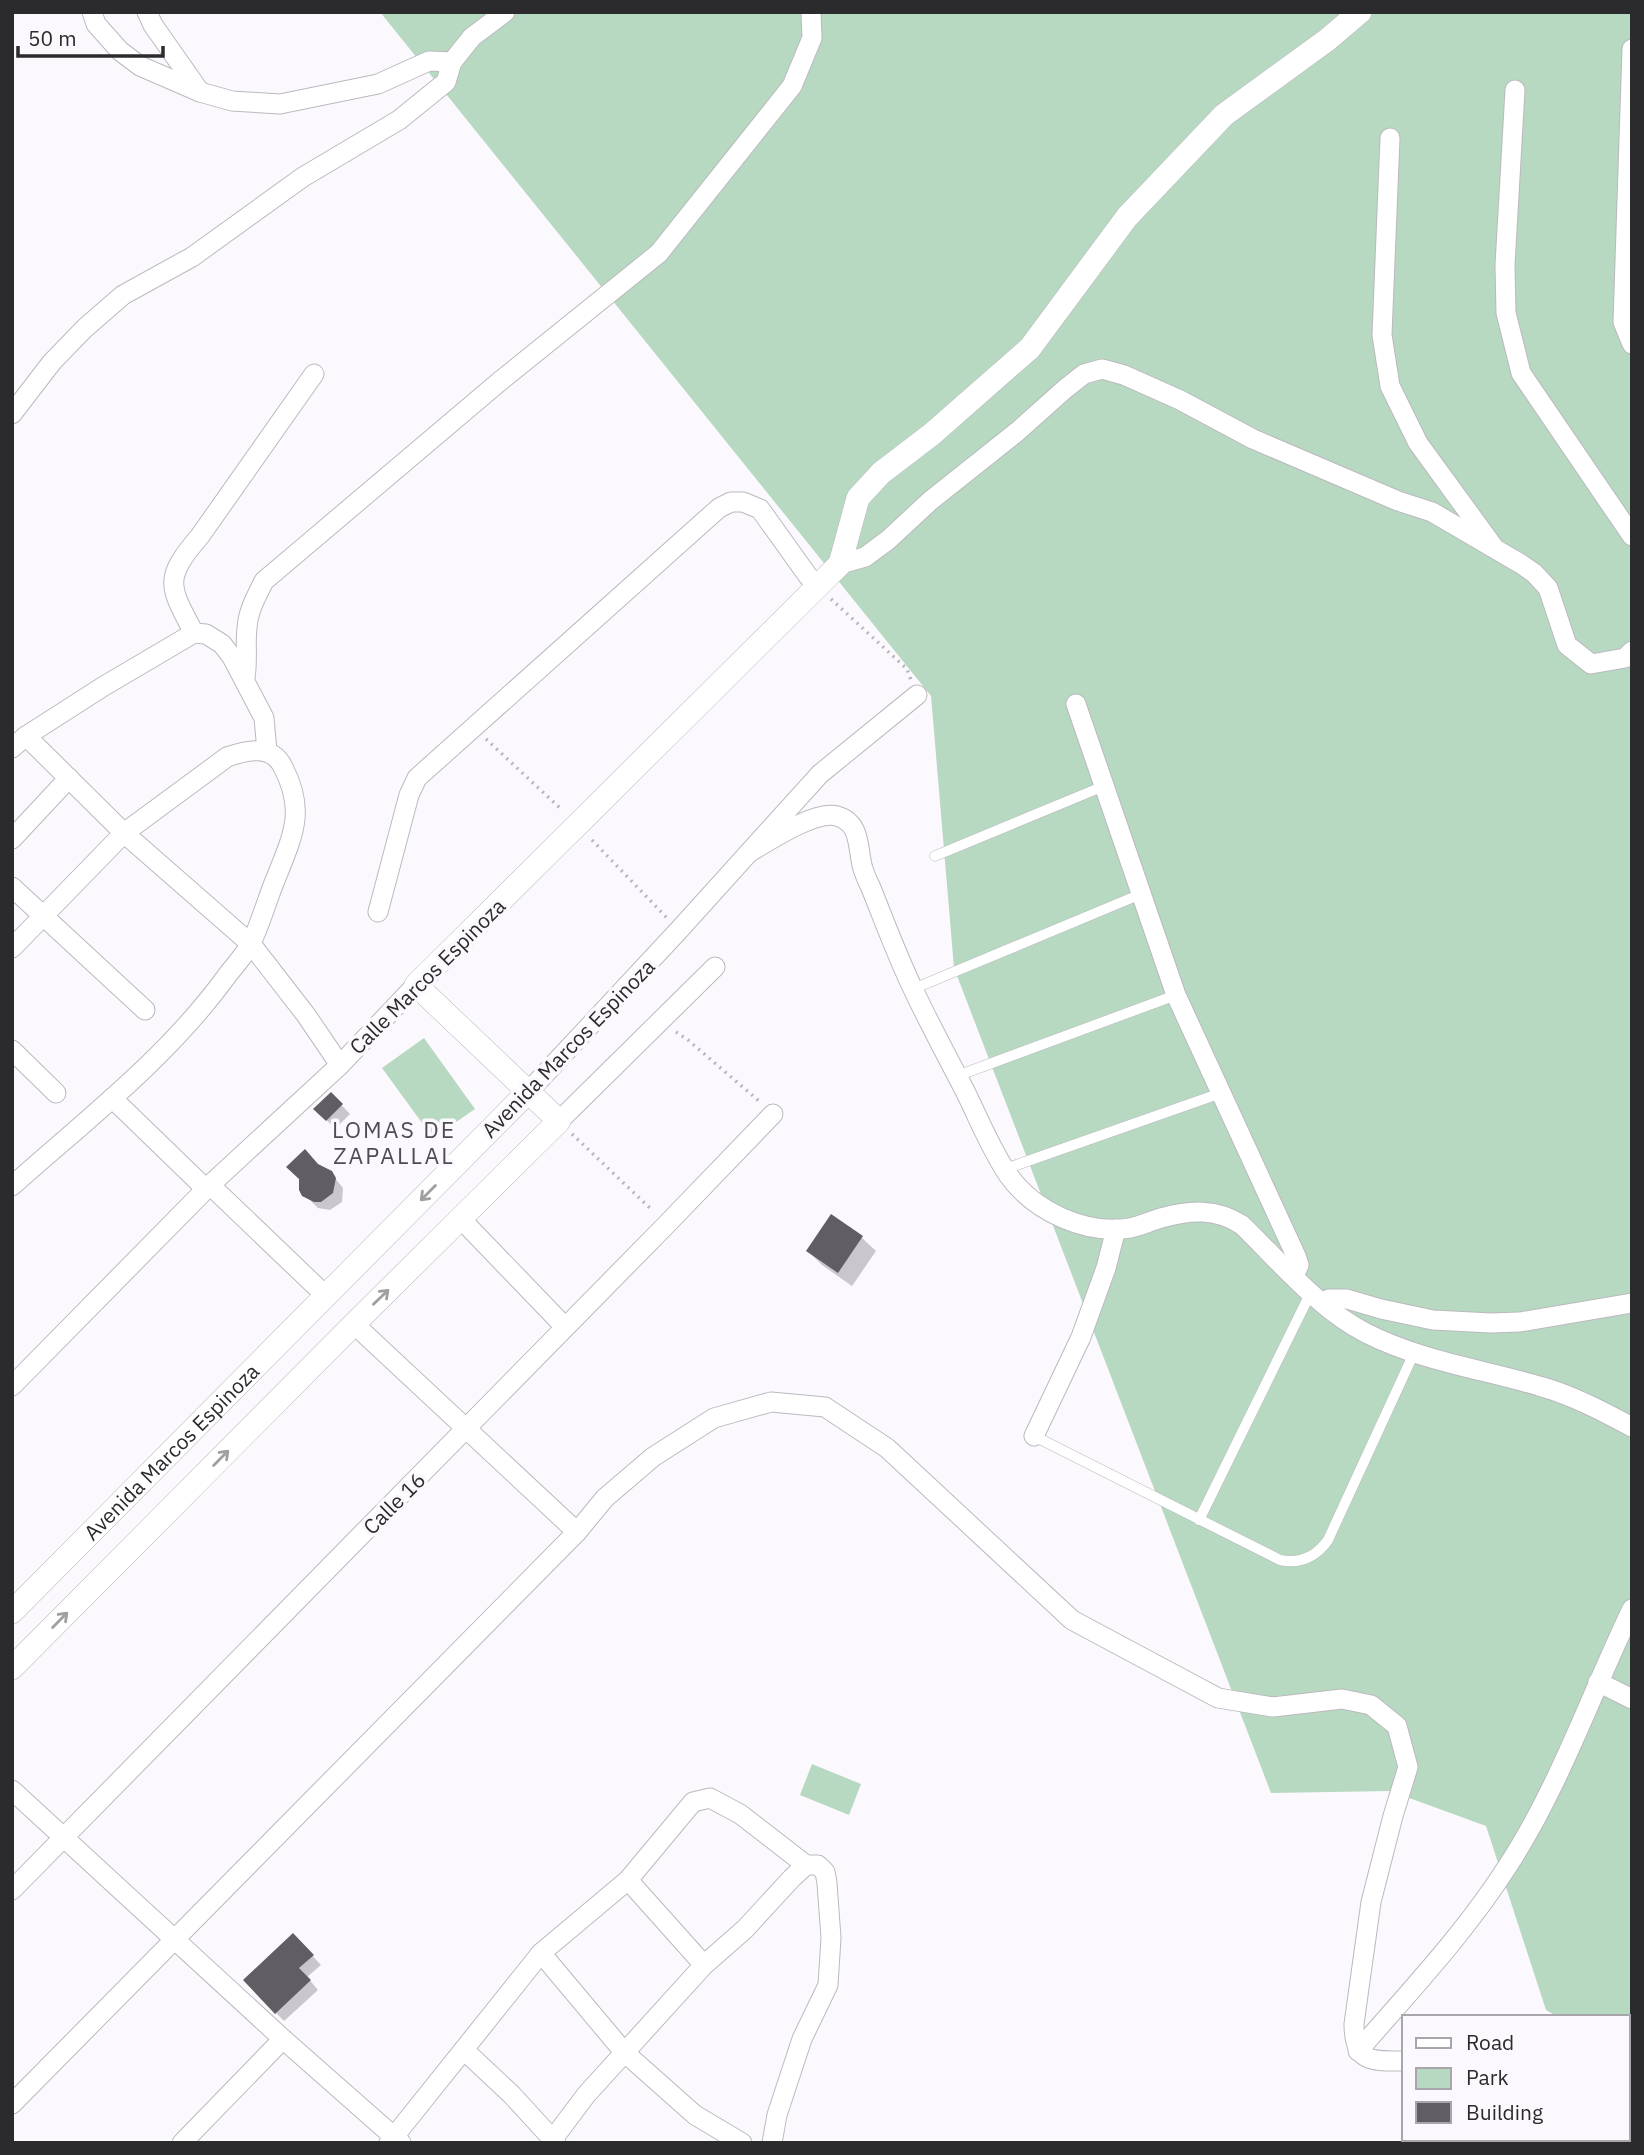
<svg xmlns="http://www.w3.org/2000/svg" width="1644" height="2155" font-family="'IBM Plex Sans',sans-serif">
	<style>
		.green { fill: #b7d9c1 }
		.shadow { fill: #0003 }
		.building { fill: #605e62 }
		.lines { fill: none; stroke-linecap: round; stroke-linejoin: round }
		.service-casing { stroke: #bbb9be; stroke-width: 11 }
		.minor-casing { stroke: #bbb9be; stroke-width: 21 }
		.tertiary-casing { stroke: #bbb9be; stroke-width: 24 }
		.path { stroke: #b8b6ba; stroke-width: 3.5; stroke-dasharray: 2 5; stroke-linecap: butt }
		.service { stroke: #fff; stroke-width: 10 }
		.minor { stroke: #fff; stroke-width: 19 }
		.tertiary { stroke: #fff; stroke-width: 23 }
		.oneway { stroke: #a09fa0 }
		.labels { text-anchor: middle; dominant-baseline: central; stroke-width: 7; stroke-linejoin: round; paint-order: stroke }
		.street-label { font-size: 21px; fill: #2b2a2c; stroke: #fcf9fe }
		.neighbourhood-label { font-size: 23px; letter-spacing: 2px; fill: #4f4d51; stroke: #fcf9fe }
	</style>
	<rect width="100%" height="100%" fill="#fcf9fe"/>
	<g class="green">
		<path d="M 380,12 L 1632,12 L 1632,2047 L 1628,2048 L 1628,2017 L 1558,2017 L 1546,2010 L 1486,1826 L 1390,1791 L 1271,1793 L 954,968 L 931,696 Z"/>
		<path d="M 424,1038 L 475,1109 L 433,1138 L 382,1068 Z"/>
		<path d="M 812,1764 L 861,1784 L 849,1815 L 800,1795 Z"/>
	</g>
	<g class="shadow">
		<path d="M 331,1094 L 350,1114 L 335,1129 L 316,1109 Z"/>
		<path d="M 319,1168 L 334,1177 L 343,1188 L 342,1202 L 330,1210 L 318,1208 L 309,1199 Z"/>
		<path d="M 832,1217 L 862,1238 L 876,1251 L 852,1286 L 822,1265 L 808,1251 Z"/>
		<path d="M 293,1935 L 321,1965 L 307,1977 L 318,1990 L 284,2021 L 276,2013 Z"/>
	</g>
	<g class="building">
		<path d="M 331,1092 L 343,1104 L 326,1121 L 313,1109 Z"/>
		<path d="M 305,1149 L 318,1164 L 332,1171 L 336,1178 L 333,1193 L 321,1202 L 314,1202 L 302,1196 L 299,1190 L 299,1179 L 286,1167 Z"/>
		<path d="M 831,1214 L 863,1236 L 838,1273 L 806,1251 Z"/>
		<path d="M 293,1933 L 314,1955 L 299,1968 L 311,1980 L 275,2014 L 243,1980 Z"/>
	</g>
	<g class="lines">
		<defs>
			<g id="service">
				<path d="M 935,856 L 1104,786"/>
				<path d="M 913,989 L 1141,894"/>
				<path d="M 957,1076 L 1176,995"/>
				<path d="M 1005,1169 L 1221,1093"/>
				<path d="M 1034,1436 L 1280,1560 C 1300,1564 1316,1557 1328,1540 L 1414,1353"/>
				<path d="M 1199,1520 L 1311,1292"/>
			</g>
			<g id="minor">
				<path d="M 147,12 L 153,25 L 200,92"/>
				<path d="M 1632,49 L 1623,322 L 1632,344"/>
				<path d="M 452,62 L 472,37 L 505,12"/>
				<path d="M 1515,90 L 1505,265 L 1506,313 L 1521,373 L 1632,536"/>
				<path d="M 1390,138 L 1382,335 L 1390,386 L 1418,443 L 1493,546"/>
				<path d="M 12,414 L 52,362 L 85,328 L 123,295 L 192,257 L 303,177 L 399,120 L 446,82 L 452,62 L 429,61 L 378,84 L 280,104 L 232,101 L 200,92 L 140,66 L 120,51 L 96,24 L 92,12"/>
				<path d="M 840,564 L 865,557 L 888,540 L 930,501 L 1018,431 L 1065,389 L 1084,374 L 1102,369 L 1124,375 L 1180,400 L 1253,439 L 1398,501 L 1432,512 L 1521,564 L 1534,573 L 1548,588 L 1567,645 L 1591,664 L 1625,658 L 1632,651"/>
				<path d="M 245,678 C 248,659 245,646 247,628 C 248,611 256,597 264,581 L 499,382 L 659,253 L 792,86 L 812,38 L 811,12"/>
				<path d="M 1076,704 L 1176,995 L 1296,1256 L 1299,1265 L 1294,1276"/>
				<path d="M 26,736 L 124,833 L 251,944 L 306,1015 L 340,1065"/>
				<path d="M 12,748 L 26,736 L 104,686 L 194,633"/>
				<path d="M 267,751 L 264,718 L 232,657 L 222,644 L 206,634 L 194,633 C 169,586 163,579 200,536 L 314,374"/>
				<path d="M 12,839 L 69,778"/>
				<path d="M 750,852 C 769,841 815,810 837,816 C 862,823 857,849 863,869 C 865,875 868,882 871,888 C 885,923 898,958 914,991 C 930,1025 948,1058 965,1091 C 979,1119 991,1150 1009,1176 C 1035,1212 1086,1235 1130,1228 C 1141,1226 1150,1221 1161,1218 C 1190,1210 1216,1208 1242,1225 C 1279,1261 1320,1310 1366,1333 C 1421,1361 1482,1369 1539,1386 C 1572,1395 1602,1411 1632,1427"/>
				<path d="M 12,887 L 145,1010"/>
				<path d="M 378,912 L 409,795 L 417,778 L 719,508 L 731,502 L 743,502 L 760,509 L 808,576 L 818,586"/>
				<path d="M 12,948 L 124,833 L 227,757 C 247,750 272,744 283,767 C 306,811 293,835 276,878 C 267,899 261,923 251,943 C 245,955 234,966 226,977 C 167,1058 86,1120 12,1186"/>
				<path d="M 12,1050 L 56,1093"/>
				<path d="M 528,1092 L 679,930 L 820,774 L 917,695"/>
				<path d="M 112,1098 L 206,1189"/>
				<path d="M 559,1121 L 715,967"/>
				<path d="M 210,1185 L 326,1296"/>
				<path d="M 461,1219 L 565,1327"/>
				<path d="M 1323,1302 L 1329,1299 L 1347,1299 L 1381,1309 L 1433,1320 L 1491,1323 L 1520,1322 L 1632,1303"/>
				<path d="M 354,1324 L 577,1532"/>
				<path d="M 12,1386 L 210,1185 L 340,1065 L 416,985"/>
				<path d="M 1034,1436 L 1081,1337 L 1106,1268 L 1116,1229"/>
				<path d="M 1598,1682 L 1632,1699"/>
				<path d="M 12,1790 L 283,2039 L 401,2143"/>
				<path d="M 628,1880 L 704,1965"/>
				<path d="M 12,1890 L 667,1224 L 773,1114"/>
				<path d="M 541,1953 L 624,2052 L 695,2115 L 742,2143"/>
				<path d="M 464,2050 L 512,2095 L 556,2143"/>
				<path d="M 1358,2051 C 1410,1991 1466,1932 1509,1864 C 1560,1785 1591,1694 1632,1609"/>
				<path d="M 1628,2062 L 1632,2061"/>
				<path d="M 12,2104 L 577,1532 L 605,1498 L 653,1457 L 714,1418 L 771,1402 L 825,1407 L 887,1448 L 1072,1620 L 1218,1698 L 1273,1707 L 1342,1699 L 1371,1705 L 1397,1726 L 1408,1767 L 1393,1816 L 1371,1902 L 1354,2024 C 1354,2063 1371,2061 1404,2061"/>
				<path d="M 182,2143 L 283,2039"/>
				<path d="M 389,2143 L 541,1953 L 628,1880 L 693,1802 L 710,1798 L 740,1814 L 806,1865"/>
				<path d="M 550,2143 L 586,2095 L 704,1965 L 745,1929 L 792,1878 L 806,1865 L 818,1865 L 825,1872 L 827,1883 L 831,1938 L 828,1985 L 802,2039 L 777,2115 L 772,2143"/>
			</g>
			<g id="tertiary">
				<path id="s1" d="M 12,1612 L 528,1092"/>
				<path d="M 12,1668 L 354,1324 L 559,1121 L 416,985 L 840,564 L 858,498 L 881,473 L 932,434 L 1030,348 L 1127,217 L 1224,115 L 1327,40 L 1360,12"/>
			</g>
		</defs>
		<use href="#service" class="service-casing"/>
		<use href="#minor" class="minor-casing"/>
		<use href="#tertiary" class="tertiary-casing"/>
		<g class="path">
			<path d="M 831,599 L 907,669 L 911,680"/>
			<path d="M 486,739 L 562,810"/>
			<path d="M 592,840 L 667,918"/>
			<path d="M 676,1032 L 688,1040 L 759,1101"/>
			<path d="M 572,1134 L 653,1211"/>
		</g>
		<use href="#service" class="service"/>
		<use href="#minor" class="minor"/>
		<use href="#tertiary" class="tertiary"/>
	</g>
	<defs><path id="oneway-shaft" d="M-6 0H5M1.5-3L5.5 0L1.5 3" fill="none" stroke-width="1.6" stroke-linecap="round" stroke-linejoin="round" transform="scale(1.75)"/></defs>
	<g class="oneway">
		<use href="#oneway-shaft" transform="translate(428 1193) rotate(135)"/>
		<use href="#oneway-shaft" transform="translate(381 1297) rotate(-44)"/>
		<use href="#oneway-shaft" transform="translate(221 1458) rotate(-45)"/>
		<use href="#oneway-shaft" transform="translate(60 1620) rotate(-45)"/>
	</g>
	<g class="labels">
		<g class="street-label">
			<text transform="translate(427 976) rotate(-45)">Calle Marcos Espinoza</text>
			<text transform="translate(568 1048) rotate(-46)">Avenida Marcos Espinoza</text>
			<text stroke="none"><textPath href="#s1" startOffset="226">Avenida Marcos Espinoza</textPath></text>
			<text transform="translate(394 1503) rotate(-45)">Calle 16</text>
		</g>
		<g class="neighbourhood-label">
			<text x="394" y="1129">LOMAS DE<tspan x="394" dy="26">ZAPALLAL</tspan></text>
		</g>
	</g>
	<rect width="1644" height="2155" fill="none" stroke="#2b2a2c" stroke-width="28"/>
	<rect x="1402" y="2015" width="228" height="126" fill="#fcf9fe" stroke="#a8a6aa" stroke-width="2"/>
	<rect x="1416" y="2038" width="35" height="10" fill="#ffffff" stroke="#a8a6aa" stroke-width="2"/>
	<text x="1466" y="2050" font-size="21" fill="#2b2a2c">Road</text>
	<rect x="1416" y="2068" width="35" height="21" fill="#b7d9c1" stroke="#a8a6aa" stroke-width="2"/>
	<text x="1466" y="2085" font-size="21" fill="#2b2a2c">Park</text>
	<rect x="1416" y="2102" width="35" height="21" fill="#605e62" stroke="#a8a6aa" stroke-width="2"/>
	<text x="1466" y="2120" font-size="21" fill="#2b2a2c">Building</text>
	<path d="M18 46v10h145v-10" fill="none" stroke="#2b2a2c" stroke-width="3.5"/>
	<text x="28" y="46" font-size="21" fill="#2b2a2c" stroke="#fcf9fe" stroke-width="5" paint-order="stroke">50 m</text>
</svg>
